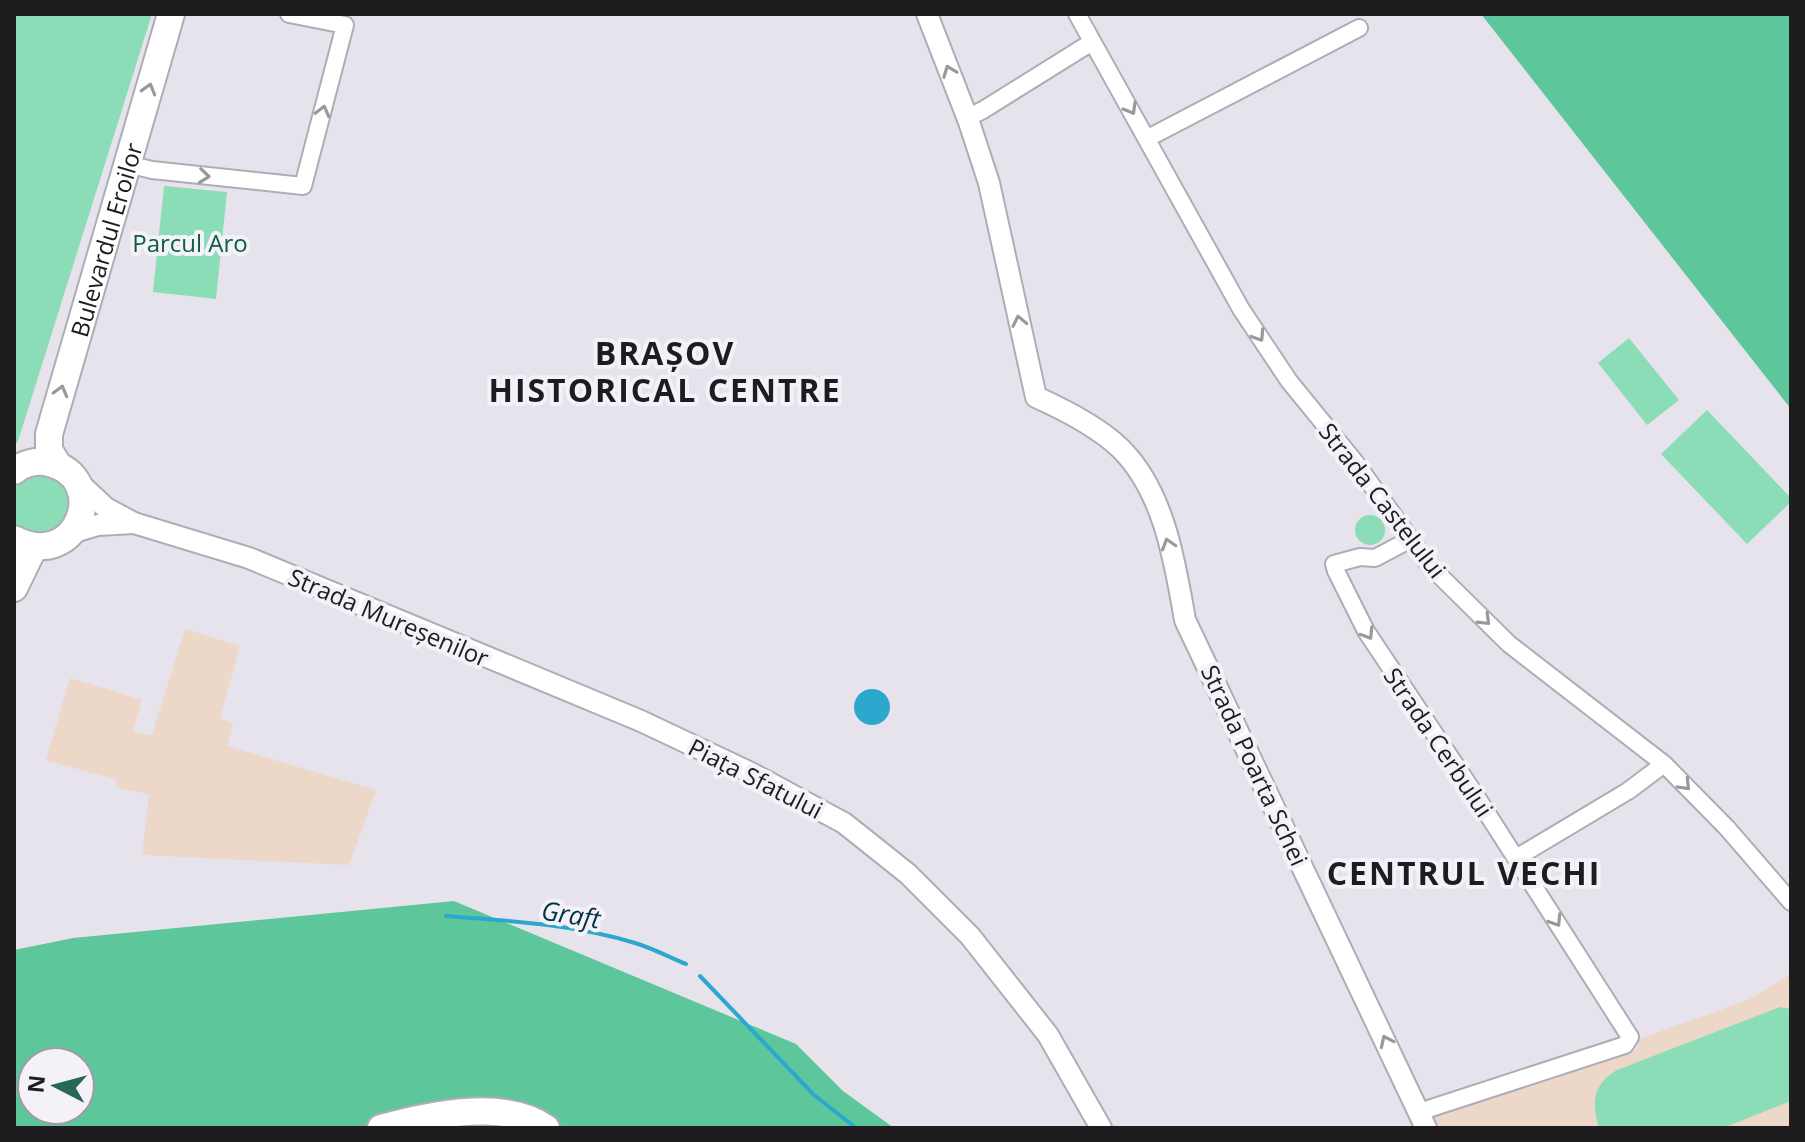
<svg xmlns="http://www.w3.org/2000/svg" width="1805" height="1142" font-family="'Open Sans',sans-serif">
	<style>
		.education { fill: #ecd7c9 }
		.green { fill: #8bddb8 }
		.forest { fill: #5dc79b; fill-rule: evenodd }
		.water { fill: #2ca8cf }
		.lines { fill: none; stroke-linecap: round; stroke-linejoin: round }
		.stream { stroke: #2ca8cf; stroke-width: 4 }
		.minor-casing { stroke: #b0acb5; stroke-width: 20 }
		.tertiary-casing { stroke: #b0acb5; stroke-width: 24 }
		.primary-casing { stroke: #b0acb5; stroke-width: 30 }
		.minor { stroke: #fff; stroke-width: 16 }
		.tertiary { stroke: #fff; stroke-width: 20 }
		.primary { stroke: #fff; stroke-width: 26 }
		.oneway { stroke: #9a999a }
		.labels { text-anchor: middle; dominant-baseline: central; stroke-width: 8; stroke-linejoin: round; paint-order: stroke }
		.street-label { font-size: 24px; fill: #1e1c1f; stroke: #f4f1f9 }
		.park-label { font-size: 24px; fill: #0b6044; stroke: #f4f1f9 }
		.water-label { font-size: 26px; font-style: italic; fill: #003646; stroke: #f4f1f9 }
		.district-label { font-size: 32px; font-weight: bold; letter-spacing: 2px; fill: #1e1c1f; stroke: #f4f1f9 }
	</style>
	<rect width="100%" height="100%" fill="#e7e3ec"/>
	<g class="education">
		<path d="M 185,629 L 240,646 L 220,719 L 233,723 L 227,746 L 376,790 L 349,865 L 142,855 L 149,794 L 116,787 L 117,780 L 46,760 L 70,678 L 142,700 L 133,732 L 152,735 Z"/>
		<path d="M 1791,974 L 1791,1128 L 1439,1128 L 1433,1116 L 1635,1051 L 1639,1045 L 1636,1040 L 1748,1000 Z"/>
	</g>
	<g class="green">
		<path d="M 14,14 L 152,14 L 18,441 L 14,446 Z"/>
		<path d="M 164,186 L 227,192 L 216,299 L 153,292 Z"/>
		<path d="M 1629,338 L 1679,400 L 1647,425 L 1598,363 Z"/>
		<path d="M 1707,410 L 1791,498 L 1791,502 L 1747,544 L 1661,454 Z"/>
		<path d="M 44,471 L 69,487 L 70,519 L 42,537 L 21,530 L 14,523 L 14,485 Z"/>
		<circle cx="1370" cy="530" r="15"/>
		<path d="M 1780,1007 L 1791,1009 L 1791,1101 L 1723,1128 L 1599,1128 C 1591,1102 1593,1084 1617,1070 Z"/>
	</g>
	<g class="forest">
		<path d="M 1481,14 L 1791,14 L 1791,409 Z"/>
		<path d="M 454,901 L 796,1044 L 843,1091 L 894,1128 L 14,1128 L 14,950 L 73,938 ZM 32,1062 L 80,1062 L 80,1110 L 32,1110 Z"/>
	</g>
	<circle class="water" cx="872" cy="707" r="18"/>
	<g class="lines">
		<g class="stream">
			<path d="M 446,916 C 509,921 575,924 635,943 C 652,948 669,957 686,964"/>
			<path d="M 700,976 L 814,1095 L 856,1128"/>
		</g>
		<defs>
			<g id="minor">
				<path d="M 1077,14 L 1241,309 L 1289,381 L 1355,462 L 1429,565 L 1509,644 L 1664,764 L 1727,828 L 1791,902"/>
				<path d="M 967,118 L 983,110 L 1092,42"/>
				<path d="M 1148,138 L 1359,28"/>
				<path d="M 127,164 L 152,170 L 303,186 L 345,25 L 289,14"/>
				<path d="M 1411,539 L 1375,558 L 1360,557 L 1334,564 L 1336,571 L 1366,631 L 1476,796 L 1630,1037 L 1625,1045 L 1419,1112"/>
				<path d="M 1516,858 L 1628,791 L 1664,764"/>
			</g>
			<g id="tertiary">
				<path d="M 927,14 L 969,122 L 989,183 L 1036,397 C 1065,410 1097,426 1120,448 C 1164,491 1175,562 1185,620 L 1426,1128"/>
				<path d="M 76,480 L 106,508 L 134,523 L 249,558 L 641,721 L 751,773 L 844,823 L 908,874 L 970,936 L 1048,1035 L 1101,1128"/>
				<path d="M 71,533 L 98,525 L 134,523"/>
			</g>
			<g id="primary">
				<path id="s1" d="M 58,465 L 49,450 L 49,434 L 171,14"/>
				<path d="M 14,471 C 24,463 37,460 49,463 C 111,477 79,573 14,539"/>
				<path d="M 14,588 L 34,547"/>
				<path d="M 381,1128 C 428,1115 504,1098 546,1128"/>
			</g>
		</defs>
		<use href="#minor" class="minor-casing"/>
		<use href="#tertiary" class="tertiary-casing"/>
		<use href="#primary" class="primary-casing"/>
		<use href="#minor" class="minor"/>
		<use href="#tertiary" class="tertiary"/>
		<use href="#primary" class="primary"/>
	</g>
	<defs><path id="oneway-chevron" d="M-2-3.5L2.5 0L-2 3.5" fill="none" stroke-width="1.6" stroke-linecap="round" stroke-linejoin="round" transform="scale(2)"/></defs>
	<g class="oneway">
		<use href="#oneway-chevron" transform="translate(949 71) rotate(-111)"/>
		<use href="#oneway-chevron" transform="translate(149 89) rotate(-74)"/>
		<use href="#oneway-chevron" transform="translate(1131 109) rotate(60)"/>
		<use href="#oneway-chevron" transform="translate(323 111) rotate(-76)"/>
		<use href="#oneway-chevron" transform="translate(204 176) rotate(6)"/>
		<use href="#oneway-chevron" transform="translate(1019 321) rotate(-102)"/>
		<use href="#oneway-chevron" transform="translate(1259 336) rotate(57)"/>
		<use href="#oneway-chevron" transform="translate(61 391) rotate(-75)"/>
		<use href="#oneway-chevron" transform="translate(1168 544) rotate(-107)"/>
		<use href="#oneway-chevron" transform="translate(1485 620) rotate(45)"/>
		<use href="#oneway-chevron" transform="translate(1368 634) rotate(58)"/>
		<use href="#oneway-chevron" transform="translate(1685 785) rotate(46)"/>
		<use href="#oneway-chevron" transform="translate(1556 921) rotate(57)"/>
		<use href="#oneway-chevron" transform="translate(1386 1041) rotate(-115)"/>
	</g>
	<g class="labels">
		<g class="street-label">
			<text stroke="none"><textPath href="#s1" startOffset="236">Bulevardul Eroilor</textPath></text>
			<text transform="translate(1383 500) rotate(52)">Strada Castelului</text>
			<text transform="translate(389 617) rotate(23)">Strada Mureșenilor</text>
			<text transform="translate(1439 742) rotate(56)">Strada Cerbului</text>
			<text transform="translate(1255 765) rotate(65)">Strada Poarta Schei</text>
			<text transform="translate(756 778) rotate(27)">Piața Sfatului</text>
		</g>
		<g class="park-label">
			<text x="190" y="242">Parcul Aro</text>
		</g>
		<g class="water-label">
			<text transform="translate(571 914) rotate(9)">Graft</text>
		</g>
		<g class="district-label">
			<text x="665" y="352">BRAȘOV<tspan x="665" dy="37">HISTORICAL CENTRE</tspan></text>
			<text x="1464" y="872">CENTRUL VECHI</text>
		</g>
	</g>
	<rect width="1805" height="1142" fill="none" stroke="#1e1c1f" stroke-width="32"/>
	<g transform="translate(56 1086) rotate(276)"><circle r="38" fill="#f4f1f9" stroke="#9e9ca2" stroke-width="2"/>
	<path d="M0-6L14 30L0 20L-14 30Z" fill="#266757"/>
	<text y="-12" font-size="22" font-weight="bold" text-anchor="middle" fill="#1e1c1f">N</text>
	</g>
</svg>
